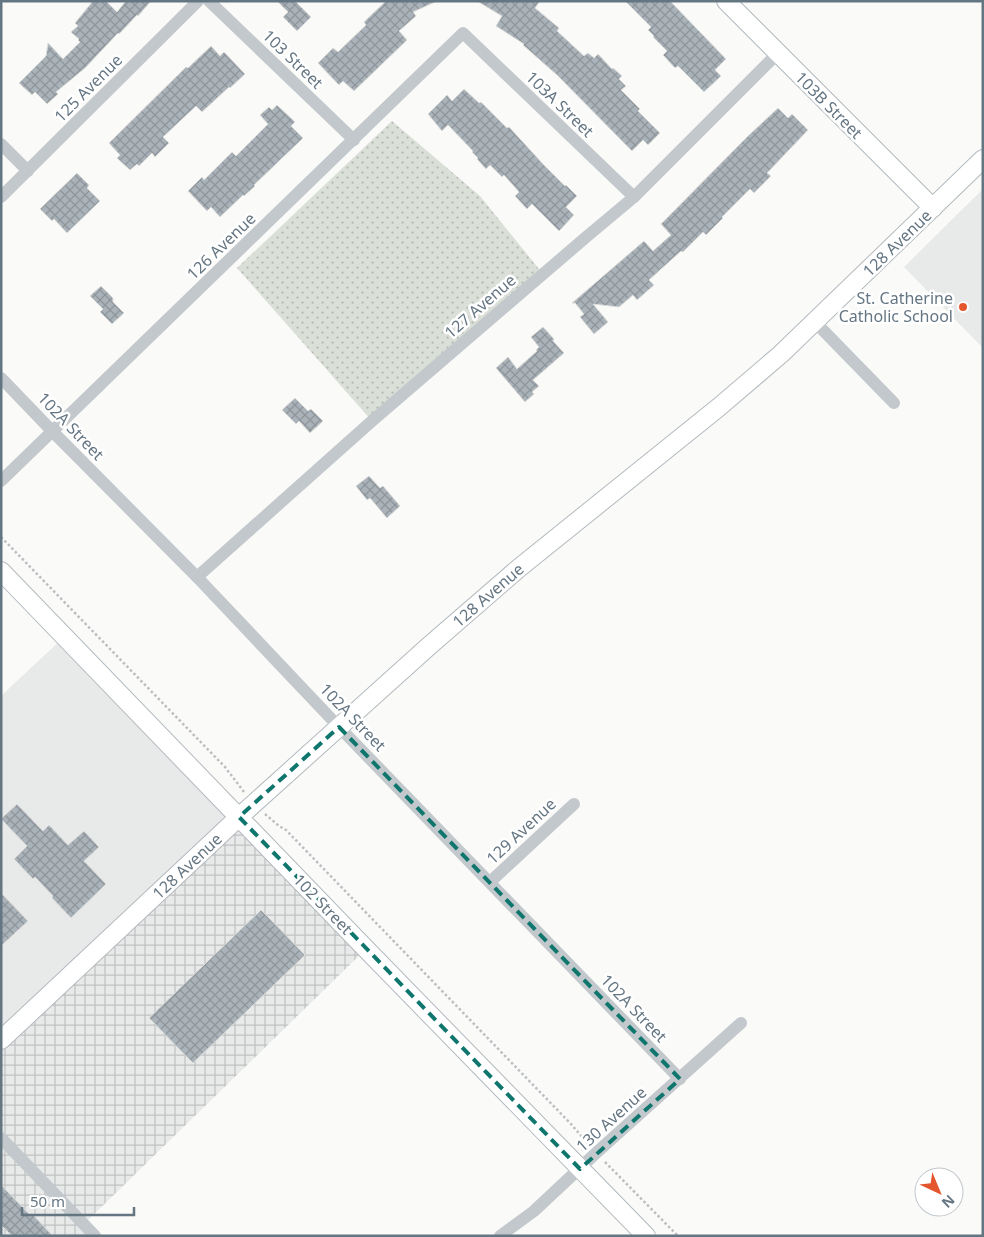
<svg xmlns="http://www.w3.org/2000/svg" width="984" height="1237" font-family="'Noto Sans',sans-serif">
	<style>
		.built { fill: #e8e9e9 }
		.industrial { fill: url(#industrial-grid) }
		.park { fill: url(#park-dots) }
		.building { fill: url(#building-cross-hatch); stroke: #dcdcda }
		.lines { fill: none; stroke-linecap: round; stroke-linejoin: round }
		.secondary-casing { stroke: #b3babf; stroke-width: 20 }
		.path { stroke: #bbbfc2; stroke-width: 2.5; stroke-dasharray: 2.5 2.5; stroke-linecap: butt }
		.street { stroke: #c3c8cc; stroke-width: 12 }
		.secondary { stroke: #fff; stroke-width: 18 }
		.marked { fill: none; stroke: #0f766e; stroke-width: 4; stroke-dasharray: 10 6; stroke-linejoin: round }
		.poi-dot { fill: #e4572e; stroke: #fff; stroke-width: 2 }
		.labels { text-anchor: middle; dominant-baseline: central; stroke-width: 5; stroke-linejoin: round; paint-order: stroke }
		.street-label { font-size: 16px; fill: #657683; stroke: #fff }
		.poi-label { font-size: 16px; fill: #657683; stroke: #fff; text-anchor: end }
	</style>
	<defs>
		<pattern id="industrial-grid" width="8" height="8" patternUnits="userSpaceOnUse" patternTransform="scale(1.25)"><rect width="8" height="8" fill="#e8e9e9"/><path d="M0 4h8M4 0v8" fill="none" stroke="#c0c1c2"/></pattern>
		<pattern id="park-dots" width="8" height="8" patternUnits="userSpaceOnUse" patternTransform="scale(1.25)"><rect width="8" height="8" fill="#dadfd7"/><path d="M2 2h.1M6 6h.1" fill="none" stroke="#b4b9b4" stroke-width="1.8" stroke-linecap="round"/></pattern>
		<pattern id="building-cross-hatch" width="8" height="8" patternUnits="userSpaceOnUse" patternTransform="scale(1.25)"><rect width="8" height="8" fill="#aab3b9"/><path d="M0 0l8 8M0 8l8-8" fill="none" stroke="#8e969c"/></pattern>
	</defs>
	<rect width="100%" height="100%" fill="#fafaf8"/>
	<g class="built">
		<path d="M 983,189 L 983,348 L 904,267 Z"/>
		<path d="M 64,637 L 239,817 L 1,1040 L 1,696 Z"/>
	</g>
	<path class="industrial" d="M 239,817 L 366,949 L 84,1224 L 95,1236 L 1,1236 L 1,1040 Z"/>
	<path class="park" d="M 392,121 L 480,196 L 543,274 L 372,421 L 237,268 Z"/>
	<g class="building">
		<path d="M 93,1 L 106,1 L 117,12 L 126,1 L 151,1 L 138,16 L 137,15 L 119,34 L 118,33 L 85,68 L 56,92 L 58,94 L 47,104 L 35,92 L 32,95 L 19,83 L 46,56 L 48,43 L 63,59 L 80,42 L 78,40 L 79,39 L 71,32 L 78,26 L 75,23 Z"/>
		<path d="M 277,1 L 295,1 L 311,17 L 297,31 L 283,17 L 288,12 Z"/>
		<path d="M 386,1 L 437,1 L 413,12 L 416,16 L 399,31 L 407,40 L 354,91 L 343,81 L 339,85 L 318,63 L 333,48 L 338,52 L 366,25 L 364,22 Z"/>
		<path d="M 477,1 L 540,1 L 535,8 L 559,28 L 557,31 L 584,56 L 588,53 L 594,58 L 598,54 L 612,69 L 613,68 L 622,76 L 619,79 L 626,86 L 621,90 L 640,109 L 638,111 L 660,133 L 648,145 L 643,140 L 632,151 L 557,75 L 523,45 L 524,44 L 496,26 L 502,16 Z"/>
		<path d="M 625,1 L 670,1 L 726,59 L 715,70 L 721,76 L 704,92 L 678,66 L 675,68 L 663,55 L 667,51 L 653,37 L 654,36 L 648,30 L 651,27 Z"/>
		<path d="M 211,46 L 220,56 L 224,52 L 245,74 L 230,88 L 229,87 L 202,112 L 196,106 L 163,137 L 169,143 L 155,157 L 152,153 L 139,166 L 137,164 L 130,170 L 117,158 L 120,155 L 109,143 L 186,67 L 188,68 Z"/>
		<path d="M 464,89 L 479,103 L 481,102 L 507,128 L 509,127 L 543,164 L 565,186 L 566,185 L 577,196 L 566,207 L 574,215 L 559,231 L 532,204 L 527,209 L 515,196 L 519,192 L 504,175 L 502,177 L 490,165 L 486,169 L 477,159 L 478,158 L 472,152 L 473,151 L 448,125 L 442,131 L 428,114 L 447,95 L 452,101 Z"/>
		<path d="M 277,105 L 295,122 L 291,126 L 303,138 L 254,185 L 255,186 L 244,196 L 243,195 L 220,217 L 211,207 L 207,211 L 188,191 L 202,177 L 204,180 L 232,152 L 236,156 L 268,124 L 260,115 L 269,107 L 272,110 Z"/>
		<path d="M 778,108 L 788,118 L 792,114 L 808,130 L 767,173 L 771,176 L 754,193 L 750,189 L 722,217 L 723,218 L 706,235 L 703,232 L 683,252 L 681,251 L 649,280 L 654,285 L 637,300 L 633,295 L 619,307 L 593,304 L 608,322 L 594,334 L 580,317 L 584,314 L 575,303 L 572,303 L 644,241 L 653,251 L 671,235 L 661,224 L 747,137 Z"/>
		<path d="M 77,173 L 89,185 L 87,188 L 100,201 L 67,233 L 54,219 L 52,221 L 40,209 Z"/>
		<path d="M 101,286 L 113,298 L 113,302 L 124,313 L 112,324 L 100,312 L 103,309 L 90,296 Z"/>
		<path d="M 543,327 L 554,339 L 553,341 L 564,353 L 533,380 L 539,386 L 532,392 L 534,394 L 525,402 L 496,368 L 508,357 L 517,369 L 537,351 L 536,350 L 539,347 L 531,337 Z"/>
		<path d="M 295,398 L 308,411 L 311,409 L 323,421 L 310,433 L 299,421 L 296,424 L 282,410 Z"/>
		<path d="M 369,476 L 380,488 L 383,486 L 400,506 L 387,518 L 370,498 L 367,500 L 356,486 Z"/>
		<path d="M 17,804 L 43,831 L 49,825 L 68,845 L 84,831 L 99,847 L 84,861 L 106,884 L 71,918 L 52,898 L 53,896 L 35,877 L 33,879 L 14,859 L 27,846 L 1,819 Z"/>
		<path d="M 1,893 L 28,921 L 1,946 Z"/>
		<path d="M 261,910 L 305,955 L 193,1063 L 149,1018 Z"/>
		<path d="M 1,1185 L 30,1215 L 32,1214 L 53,1236 L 12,1236 L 1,1225 Z"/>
	</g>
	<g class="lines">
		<defs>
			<g id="secondary">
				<path d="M 726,1 L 933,208"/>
				<path d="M 1,571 L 366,949 L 646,1236"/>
				<path d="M 1,1040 L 239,817 L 429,646 L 519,568 L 719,407 L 781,354 L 983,159"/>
			</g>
		</defs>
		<use href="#secondary" class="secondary-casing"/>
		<g class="path">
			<path d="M 1,537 L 225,767 L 244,792"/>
			<path d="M 265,814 L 279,826 L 286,830 L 571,1124 L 588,1144"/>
			<path d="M 605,1162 L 678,1236"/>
		</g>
		<g class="street">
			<path d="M 209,1 L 354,140"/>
			<path d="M 1,144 L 28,171"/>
			<path d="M 1,197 L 198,1"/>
			<path d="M 815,322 L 894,403"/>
			<path d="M 1,378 L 53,432 L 197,577 L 339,727 L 680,1079"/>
			<path d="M 1,481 L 463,33 L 634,197"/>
			<path d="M 197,577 L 372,421 L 585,238 L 634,197 L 778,53"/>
			<path d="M 490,882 L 574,804"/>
			<path d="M 1,1138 L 95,1236"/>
			<path d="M 500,1236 L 534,1211 L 596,1153 L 741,1023"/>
		</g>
		<use href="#secondary" class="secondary"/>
	</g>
	<path class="marked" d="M 339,727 L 680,1079 L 580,1169 L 239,817 Z"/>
	<circle class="poi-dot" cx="963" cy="307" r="5"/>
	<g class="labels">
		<g class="street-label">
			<text transform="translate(293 59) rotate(44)">103 Street</text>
			<text transform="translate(88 88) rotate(-45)">125 Avenue</text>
			<text transform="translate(560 104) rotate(44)">103A Street</text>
			<text transform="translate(829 105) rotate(45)">103B Street</text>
			<text transform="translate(897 243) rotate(-44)">128 Avenue</text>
			<text transform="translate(221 246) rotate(-44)">126 Avenue</text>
			<text transform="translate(480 306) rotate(-41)">127 Avenue</text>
			<text transform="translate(71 426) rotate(46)">102A Street</text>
			<text transform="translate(488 595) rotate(-41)">128 Avenue</text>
			<text transform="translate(353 717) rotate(46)">102A Street</text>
			<text transform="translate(521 831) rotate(-43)">129 Avenue</text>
			<text transform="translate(187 866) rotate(-43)">128 Avenue</text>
			<text transform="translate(323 904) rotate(46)">102 Street</text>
			<text transform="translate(634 1008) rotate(46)">102A Street</text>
			<text transform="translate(611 1119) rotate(-42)">130 Avenue</text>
		</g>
		<g class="poi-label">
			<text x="953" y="298">St. Catherine<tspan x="953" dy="18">Catholic School</tspan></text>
		</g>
	</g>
	<rect width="984" height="1237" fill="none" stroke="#657683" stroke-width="5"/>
	<g transform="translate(939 1192) rotate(136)"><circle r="24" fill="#ffffff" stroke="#c1c8cd"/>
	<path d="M0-4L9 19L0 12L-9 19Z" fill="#e4572e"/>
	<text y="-8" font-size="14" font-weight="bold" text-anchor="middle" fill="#657683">N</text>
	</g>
	<path d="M22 1207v8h112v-8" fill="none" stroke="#657683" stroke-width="2.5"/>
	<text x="30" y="1207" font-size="15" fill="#657683" stroke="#ffffff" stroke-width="4" paint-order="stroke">50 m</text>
</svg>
